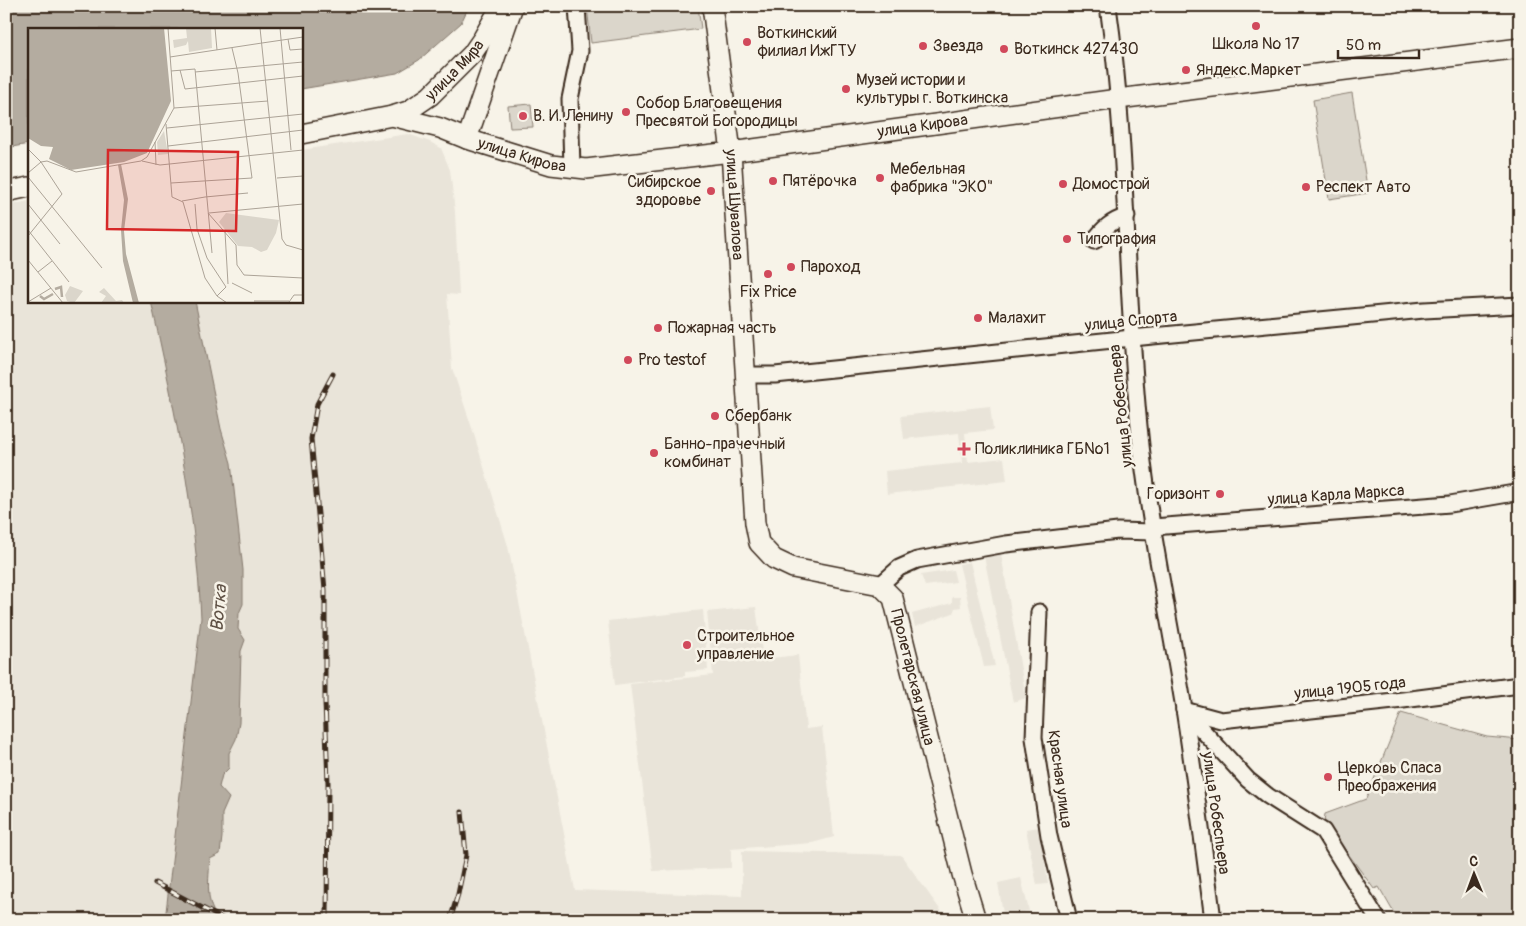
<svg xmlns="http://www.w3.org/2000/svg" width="1526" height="926" font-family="Pangolin,sans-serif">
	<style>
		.built { fill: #e9e4d9 }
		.green { fill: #dbd6cb; stroke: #8b8074 }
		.water { fill: #b4aca0; stroke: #84786c }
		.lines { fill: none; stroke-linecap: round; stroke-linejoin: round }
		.minor-casing { stroke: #3b2a1e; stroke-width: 19 }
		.major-casing { stroke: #3b2a1e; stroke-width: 22 }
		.minor { stroke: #f7f3e8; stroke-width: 15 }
		.major { stroke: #f7f3e8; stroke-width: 19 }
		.rail-casing { stroke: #3b2a1e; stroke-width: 5 }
		.rail { stroke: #f7f3e8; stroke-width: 3; stroke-dasharray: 9; stroke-linecap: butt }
		.poi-dot { fill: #d1495b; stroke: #f7f3e8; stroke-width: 2 }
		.labels { text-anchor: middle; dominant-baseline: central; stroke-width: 5; stroke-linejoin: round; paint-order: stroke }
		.poi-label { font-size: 16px; fill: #3b2a1e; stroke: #f7f3e8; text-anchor: start }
		.street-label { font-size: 16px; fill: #3b2a1e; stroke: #f7f3e8 }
		.water-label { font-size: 18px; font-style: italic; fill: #5f5145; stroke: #f7f3e8 }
		.inset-river { fill: none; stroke: #b4aca0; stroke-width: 2.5 }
		.inset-road { fill: none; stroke: #aca397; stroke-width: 1 }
		.view { fill: #d62828; fill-opacity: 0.15; stroke: #d62828; stroke-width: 2.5 }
		.inset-edge { fill: none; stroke: #3b2a1e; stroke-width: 2.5 }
	</style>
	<rect width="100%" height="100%" fill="#f7f3e8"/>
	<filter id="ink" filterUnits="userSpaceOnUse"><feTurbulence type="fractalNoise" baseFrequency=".02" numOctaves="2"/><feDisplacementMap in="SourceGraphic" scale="10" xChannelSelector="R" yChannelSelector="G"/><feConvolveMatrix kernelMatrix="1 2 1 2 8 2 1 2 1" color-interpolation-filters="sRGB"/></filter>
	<g filter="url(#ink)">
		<g class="built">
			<path d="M 408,134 L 430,142 L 441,148 L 450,170 L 455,212 L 459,295 L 447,294 L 452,368 L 472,428 L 508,546 L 575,890 L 742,896 L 742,851 L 901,855 L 944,915 L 945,920 L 6,920 L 6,206 L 29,201 L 29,301 L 301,301 L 301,150 Z"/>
			<path d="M 990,406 L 993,430 L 965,433 L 968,462 L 1004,458 L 1007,481 L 887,494 L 885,471 L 962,463 L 959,433 L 904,439 L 901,416 Z"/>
			<path d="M 1001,554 L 1026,698 L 1013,702 L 984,556 Z"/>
			<path d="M 970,562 L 995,666 L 984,667 L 959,564 Z"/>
			<path d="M 953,570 L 956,582 L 925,586 L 921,575 Z"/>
			<path d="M 952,597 L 960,597 L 961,607 L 955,608 L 953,613 L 915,627 L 912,614 L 952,603 Z"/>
			<path d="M 756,607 L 763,659 L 798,655 L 806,729 L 822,727 L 834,837 L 812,843 L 731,849 L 731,868 L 653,871 L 630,684 L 713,675 L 707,612 Z"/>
			<path d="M 703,610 L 708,670 L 685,672 L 685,676 L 615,685 L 608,621 Z"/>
			<path d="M 1040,827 L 1048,884 L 1037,885 L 1026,829 Z"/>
			<path d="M 1021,878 L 1029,911 L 1018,913 L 1019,920 L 1004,920 L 998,883 Z"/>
		</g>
		<g class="green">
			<path d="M 587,6 L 698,6 L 701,29 L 591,43 Z"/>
			<path d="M 1352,93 L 1368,193 L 1329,199 L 1313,100 Z"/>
			<path d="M 531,104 L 533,127 L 510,128 L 508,106 Z"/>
			<path d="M 1401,713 L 1487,737 L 1520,740 L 1520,920 L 1398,920 L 1379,887 L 1374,889 L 1324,821 L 1325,814 L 1366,799 Z"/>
		</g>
		<g class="water">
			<path d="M 6,6 L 469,6 L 461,23 L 419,60 L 397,73 L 301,89 L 301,29 L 29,29 L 29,144 L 6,148 Z"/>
			<path d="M 151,301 L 195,301 L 221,429 L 231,463 L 243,570 L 243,604 L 239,613 L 238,629 L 245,640 L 241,651 L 239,723 L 236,739 L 229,753 L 229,768 L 222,775 L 219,787 L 229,798 L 222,814 L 222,837 L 220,854 L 210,859 C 209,878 204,905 220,920 L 165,920 L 201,618 C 196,513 174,404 151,301 Z"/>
		</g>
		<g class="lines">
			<defs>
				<g id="minor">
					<path d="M 1108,6 C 1128,145 1125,286 1139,426 C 1148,521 1169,615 1184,709 C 1195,779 1204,850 1213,920"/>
					<path d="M 572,168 L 570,99 L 580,51 L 577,6"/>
					<path d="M 1094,241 C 1103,228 1112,221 1127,216"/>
					<path d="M 746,375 L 775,375 L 1132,338 L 1424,310 L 1520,305"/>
					<path d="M 1153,527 L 1450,504 L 1520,492"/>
					<path d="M 880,585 L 899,568 L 917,560 L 1006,544 L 1118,531 L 1153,532"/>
					<path d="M 1039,612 L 1034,738 L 1049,836 L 1069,920"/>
					<path d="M 1184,710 L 1221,720 L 1403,700 L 1520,685"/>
					<path d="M 1184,710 L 1248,780 L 1268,796 L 1323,831 L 1378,920"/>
				</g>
				<g id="major">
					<path id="s1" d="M 712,6 L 731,152 L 755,523 L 759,543 L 774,559 L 793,568 L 880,585 L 893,598 L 962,874 L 976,920"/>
					<path id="s2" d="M 392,116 L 440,128 L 467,139 L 551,165 L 586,169 L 731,152 L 1118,99 L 1520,48"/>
					<path id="s3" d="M 301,134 L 392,116 L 408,111 L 430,96 L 472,54 L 483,38 L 501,6"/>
					<path d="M 467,139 L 513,6"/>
					<path d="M 6,192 L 29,187"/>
				</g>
			</defs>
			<use href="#minor" class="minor-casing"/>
			<use href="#major" class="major-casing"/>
			<use href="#minor" class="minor"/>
			<use href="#major" class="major"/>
			<defs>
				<g id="rail">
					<path d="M 155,883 L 225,920"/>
					<path d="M 327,920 L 328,783 L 325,702 L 325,590 L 311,439 L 317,404 L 333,374"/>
					<path d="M 450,920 L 458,894 L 466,855 L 462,812"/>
				</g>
			</defs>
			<use href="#rail" class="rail-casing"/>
			<use href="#rail" class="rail"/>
		</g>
	</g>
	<g class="poi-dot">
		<circle cx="1256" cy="26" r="5"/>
		<circle cx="747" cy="42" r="5"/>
		<circle cx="923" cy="46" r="5"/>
		<circle cx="1004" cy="49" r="5"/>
		<circle cx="1186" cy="70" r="5"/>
		<circle cx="846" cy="89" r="5"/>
		<circle cx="626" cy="112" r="5"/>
		<circle cx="523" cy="116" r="5"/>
		<circle cx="880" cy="178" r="5"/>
		<circle cx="773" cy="181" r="5"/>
		<circle cx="1063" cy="184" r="5"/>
		<circle cx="1306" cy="187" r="5"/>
		<circle cx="711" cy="191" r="5"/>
		<circle cx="1067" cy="239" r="5"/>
		<circle cx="791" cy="267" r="5"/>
		<circle cx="768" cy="274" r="5"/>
		<circle cx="978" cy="318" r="5"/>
		<circle cx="658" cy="328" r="5"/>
		<circle cx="628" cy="360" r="5"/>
		<circle cx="715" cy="416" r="5"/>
		<path d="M961.5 441.5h5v5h5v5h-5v5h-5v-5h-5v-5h5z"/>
		<circle cx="654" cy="453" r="5"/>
		<circle cx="1220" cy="494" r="5"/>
		<circle cx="687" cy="645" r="5"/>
		<circle cx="1328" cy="777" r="5"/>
	</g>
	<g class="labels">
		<g class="poi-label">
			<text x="757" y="33">Воткинский<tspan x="757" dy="18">филиал ИжГТУ</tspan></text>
			<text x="1256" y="44" text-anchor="middle">Школа № 17</text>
			<text x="933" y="46">Звезда</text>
			<text x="1014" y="49">Воткинск 427430</text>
			<text x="1196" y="70">Яндекс.Маркет</text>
			<text x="856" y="80">Музей истории и<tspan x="856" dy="18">культуры г. Воткинска</tspan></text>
			<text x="636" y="103">Собор Благовещения<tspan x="636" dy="18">Пресвятой Богородицы</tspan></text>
			<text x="533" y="116">В. И. Ленину</text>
			<text x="890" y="169">Мебельная<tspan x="890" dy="18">фабрика "ЭКО"</tspan></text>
			<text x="783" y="181">Пятёрочка</text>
			<text x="701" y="182" text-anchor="end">Сибирское<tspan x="701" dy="18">здоровье</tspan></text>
			<text x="1073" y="184">Домострой</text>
			<text x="1316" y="187">Респект Авто</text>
			<text x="1077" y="239">Типография</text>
			<text x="801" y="267">Пароход</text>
			<text x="768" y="292" text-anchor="middle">Fix Price</text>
			<text x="988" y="318">Малахит</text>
			<text x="668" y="328">Пожарная часть</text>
			<text x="638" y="360">Pro testof</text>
			<text x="725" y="416">Сбербанк</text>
			<text x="664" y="444">Банно-прачечный<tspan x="664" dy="18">комбинат</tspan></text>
			<text x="975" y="449">Поликлиника ГБ№1</text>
			<text x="1210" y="494" text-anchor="end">Горизонт</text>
			<text x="697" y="636">Строительное<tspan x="697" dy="18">управление</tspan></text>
			<text x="1338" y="768">Церковь Спаса<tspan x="1338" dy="18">Преображения</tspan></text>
		</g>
		<g class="street-label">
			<text stroke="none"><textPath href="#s3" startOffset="172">улица Мира</textPath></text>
			<text stroke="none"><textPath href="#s2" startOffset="541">улица Кирова</textPath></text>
			<text stroke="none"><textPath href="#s2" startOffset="136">улица Кирова</textPath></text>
			<text stroke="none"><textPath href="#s1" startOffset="200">улица Шувалова</textPath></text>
			<text transform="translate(1131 321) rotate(-6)">улица Спорта</text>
			<text transform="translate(1121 406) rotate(-96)">улица Робеспьера</text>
			<text transform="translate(1336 495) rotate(-4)">улица Карла Маркса</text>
			<text stroke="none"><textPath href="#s1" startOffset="771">Пролетарская улица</textPath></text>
			<text transform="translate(1350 688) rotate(-6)">улица 1905 года</text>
			<text transform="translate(1060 779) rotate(82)">Красная улица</text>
			<text transform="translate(1216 813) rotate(82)">улица Робеспьера</text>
		</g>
		<g class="water-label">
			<text transform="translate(219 608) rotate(-85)">Вотка</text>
		</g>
	</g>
	<g transform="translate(28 28)">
		<rect width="275" height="275" fill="#f7f3e8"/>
		<path d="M 158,0 L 183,0 L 184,20 L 161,24 L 160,13 L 158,17 L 146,20 L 145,12 L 159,10 ZM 136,103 L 140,126 L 130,127 L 129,114 ZM 198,185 L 251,192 L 248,205 L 239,222 L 233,224 L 224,219 L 210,218 L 191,194 ZM 42,258 L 55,263 L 46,275 L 39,273 L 37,267 ZM 76,260 L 88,273 L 94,272 L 96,275 L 73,275 L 78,268 L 71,264 Z" fill="#dbd6cb"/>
		<path d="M 0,0 L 136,0 L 143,73 L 119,125 L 96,134 L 43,142 L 21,131 L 25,119 L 13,118 L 0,110 ZM 93,136 L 100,171 L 96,203 L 98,226 L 111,275 L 105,275 L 95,233 L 93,202 L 96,172 L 90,137 Z" fill="#b4aca0"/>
		<path class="inset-river" d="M 27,261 L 33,259 L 34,269M 12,268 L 16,271 L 25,266"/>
		<path class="inset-road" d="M 187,0 L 189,22M 232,0 L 254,211 L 258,217 L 275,222M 252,0 L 263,122M 260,11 L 262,22 L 275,21M 234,15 L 275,9M 142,29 L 234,15M 152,42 L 157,61 L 275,48M 143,43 L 167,41 L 184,225M 167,44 L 275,34M 146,80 L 240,73M 138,96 L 144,169 L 155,174 L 177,250 L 189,268 L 199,275M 139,100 L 275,86M 127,114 L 128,137M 140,118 L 275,102M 0,121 L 13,134M 114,133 L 132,137 L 275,122M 13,134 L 19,133 L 48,144 L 113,133 L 119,129 L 146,80 L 140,0M 0,145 L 13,134M 0,149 L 74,240M 249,150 L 275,148M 143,155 L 224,150 L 210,45 L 204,20M 177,169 L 220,165M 154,173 L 177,169M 0,176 L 32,216M 167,176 L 169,201 L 179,230 L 198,259 L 189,268M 180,185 L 208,217 L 209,237 L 216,247 L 275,250M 181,185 L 275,176M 0,202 L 41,254M 197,204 L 200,256M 0,208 L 34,166 L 13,134M 0,232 L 35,275M 10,244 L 24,233M 204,255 L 224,265M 226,273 L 261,273M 0,274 L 23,260M 261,274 L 266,267 L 275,267"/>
		<path class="view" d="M 80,122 L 210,124 L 208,203 L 79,201 Z"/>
		<rect width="275" height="275" class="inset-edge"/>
	</g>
	<rect width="1526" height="926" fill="none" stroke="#f7f3e8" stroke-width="25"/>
	<rect x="12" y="12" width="1501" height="901" fill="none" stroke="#3b2a1e" stroke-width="2" filter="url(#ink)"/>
	<g transform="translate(1474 874) rotate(359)" stroke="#f7f3e8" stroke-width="4" paint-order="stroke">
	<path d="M0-4L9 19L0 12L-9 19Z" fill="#3b2a1e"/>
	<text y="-8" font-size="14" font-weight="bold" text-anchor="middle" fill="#3b2a1e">С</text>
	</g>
	<path d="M1338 50v8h81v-8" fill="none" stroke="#3b2a1e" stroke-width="2.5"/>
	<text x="1346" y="50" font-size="15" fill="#3b2a1e" stroke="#f7f3e8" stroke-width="4" paint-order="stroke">50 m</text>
</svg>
